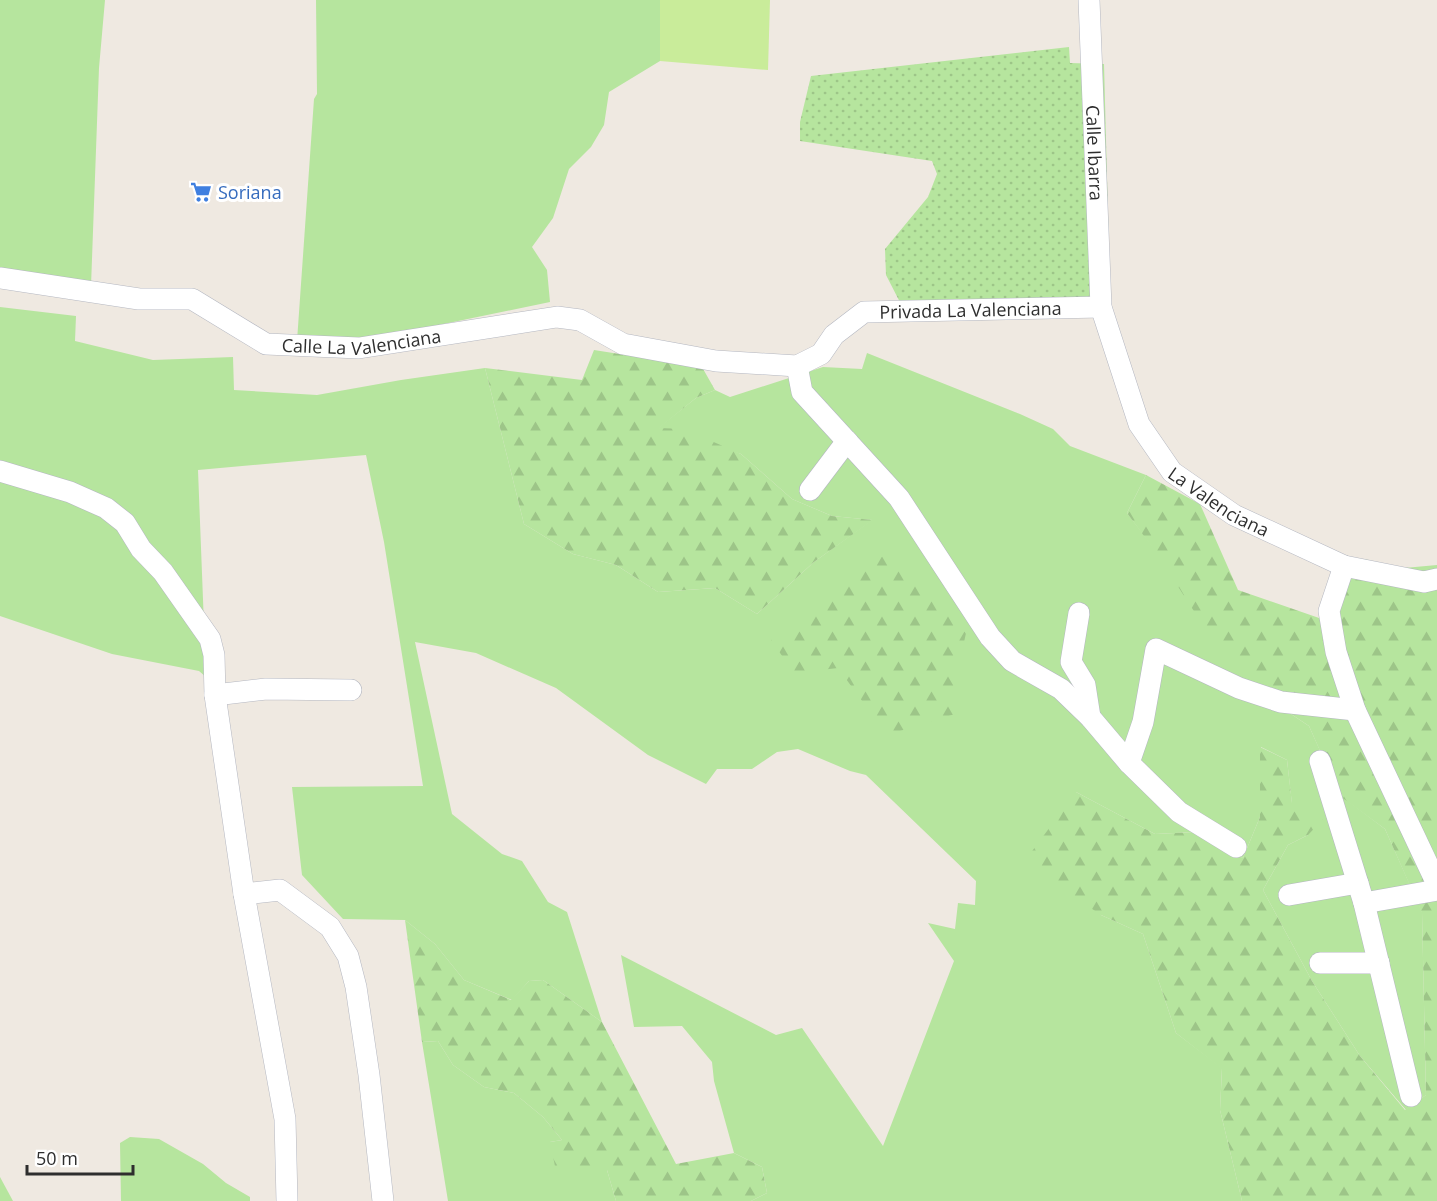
<svg xmlns="http://www.w3.org/2000/svg" width="1437" height="1201" font-family="'Open Sans',sans-serif">
	<style>
		.grass { fill: #b6e59e }
		.forest { fill: url(#forest-firs) }
		.park { fill: url(#park-dots) }
		.pitch { fill: #c9ec9a }
		.lines { fill: none; stroke-linecap: round; stroke-linejoin: round }
		.minor-casing { stroke: #b4b7c1; stroke-width: 22 }
		.minor { stroke: #fff; stroke-width: 21 }
		.labels { text-anchor: middle; dominant-baseline: central; stroke-width: 6; stroke-linejoin: round; paint-order: stroke }
		.street-label { font-size: 18px; fill: #2e2e2e; stroke: #fff }
		.shop-label { font-size: 18px; fill: #366cbe; stroke: #fff; text-anchor: start }
	</style>
	<defs>
		<pattern id="forest-firs" width="22" height="20" patternUnits="userSpaceOnUse" patternTransform="scale(1.5)"><rect width="22" height="20" fill="#b6e59e"/><path d="M5 1l3.5 6h-7zM16 11l3.5 6h-7z" fill="#9dc588"/></pattern>
		<pattern id="park-dots" width="8" height="8" patternUnits="userSpaceOnUse" patternTransform="scale(1.5)"><rect width="8" height="8" fill="#b6e59e"/><path d="M2 2h.1M6 6h.1" fill="none" stroke="#9dc588" stroke-width="1.8" stroke-linecap="round"/></pattern>
	</defs>
	<rect width="100%" height="100%" fill="#efe9e1"/>
	<g class="grass">
		<path d="M 0,0 L 105,0 L 99,68 L 91,286 L 0,273 Z"/>
		<path d="M 316,0 L 660,0 L 660,61 L 609,92 L 604,125 L 591,147 L 569,169 L 553,218 L 532,247 L 547,270 L 550,302 L 405,332 L 346,340 L 297,341 L 314,99 L 317,94 Z"/>
		<path d="M 0,307 L 76,316 L 75,341 L 153,360 L 233,357 L 234,390 L 317,395 L 401,380 L 485,368 L 524,524 L 573,554 L 616,565 L 658,592 L 715,588 L 757,614 L 814,562 L 872,520 L 832,516 L 792,499 L 741,454 L 658,428 L 696,398 L 715,390 L 730,397 L 823,367 L 862,369 L 867,353 L 1020,414 L 1053,429 L 1070,446 L 1146,475 L 1127,513 L 1270,700 L 1309,726 L 1340,795 L 1385,829 L 1422,912 L 1426,1095 L 1406,1110 L 1360,1056 L 1312,981 L 1263,890 L 1288,845 L 1308,835 L 1292,804 L 1287,760 L 1261,747 L 1260,817 L 1243,858 L 1195,832 L 1155,834 L 1076,792 L 1101,915 L 1143,934 L 1176,1033 L 1222,1068 L 1220,1110 L 1242,1201 L 751,1201 L 767,1193 L 762,1167 L 734,1153 L 714,1081 L 712,1062 L 682,1026 L 634,1027 L 621,955 L 776,1035 L 802,1028 L 883,1146 L 954,961 L 928,923 L 955,929 L 958,903 L 975,905 L 976,881 L 866,775 L 850,771 L 798,749 L 777,752 L 752,769 L 717,769 L 706,784 L 648,755 L 556,688 L 476,653 L 415,642 L 452,814 L 502,854 L 522,861 L 548,902 L 567,912 L 602,1022 L 543,980 L 529,981 L 512,1000 L 464,980 L 435,944 L 405,920 L 343,919 L 302,875 L 292,787 L 423,786 L 384,542 L 366,455 L 198,470 L 206,677 L 199,671 L 112,654 L 0,616 Z"/>
		<path d="M 438,1041 L 453,1065 L 484,1087 L 514,1093 L 543,1117 L 562,1140 L 550,1142 L 607,1170 L 616,1201 L 448,1201 L 422,1042 Z"/>
		<path d="M 130,1137 L 159,1139 L 203,1164 L 226,1183 L 250,1197 L 250,1201 L 121,1201 L 120,1143 Z"/>
		<path d="M 0,1177 L 13,1201 L 0,1201 Z"/>
	</g>
	<g class="forest">
		<path d="M 594,350 L 702,367 L 715,390 L 696,398 L 659,428 L 684,429 L 741,454 L 792,499 L 832,516 L 873,520 L 814,562 L 757,614 L 715,588 L 658,592 L 616,565 L 573,554 L 524,524 L 485,368 L 582,380 Z"/>
		<path d="M 1146,475 L 1200,504 L 1238,590 L 1322,619 L 1365,559 L 1393,569 L 1437,565 L 1437,1201 L 1242,1201 L 1220,1110 L 1222,1069 L 1176,1033 L 1143,934 L 1101,915 L 1024,862 L 1076,792 L 1155,834 L 1195,832 L 1243,858 L 1260,817 L 1260,747 L 1287,760 L 1292,803 L 1323,819 L 1308,835 L 1288,845 L 1263,890 L 1312,981 L 1360,1056 L 1405,1110 L 1426,1095 L 1422,913 L 1385,829 L 1340,796 L 1309,726 L 1270,700 L 1212,639 L 1155,551 L 1127,513 Z"/>
		<path d="M 896,553 L 966,633 L 959,665 L 955,714 L 887,735 L 838,668 L 794,673 L 771,640 L 819,612 L 867,561 Z"/>
		<path d="M 405,920 L 435,944 L 464,980 L 511,1000 L 529,981 L 543,980 L 602,1022 L 676,1164 L 734,1153 L 762,1167 L 767,1193 L 751,1201 L 616,1201 L 607,1170 L 556,1171 L 550,1142 L 562,1140 L 543,1117 L 514,1093 L 484,1087 L 453,1065 L 438,1041 L 422,1042 Z"/>
	</g>
	<path class="park" d="M 1069,47 L 1070,63 L 1104,64 L 1110,290 L 1101,307 L 905,312 L 886,275 L 885,249 L 928,197 L 937,174 L 932,161 L 800,141 L 800,122 L 811,76 Z"/>
	<path class="pitch" d="M 660,0 L 770,0 L 768,70 L 660,61 Z"/>
	<g class="lines">
		<defs>
			<g id="minor">
				<path id="s1" d="M 1089,0 L 1101,307 L 1139,424 L 1172,472 L 1234,515 L 1344,566 L 1424,582 L 1437,579"/>
				<path id="s2" d="M 0,278 L 139,299 L 192,299 L 266,344 L 359,348 L 557,317 L 580,320 L 623,344 L 716,361 L 797,366 L 821,354 L 834,335 L 864,312 L 1101,307"/>
				<path d="M 797,366 L 802,392 L 899,498 L 990,637 L 1012,661 L 1061,689 L 1090,717 L 1129,763 L 1179,812 L 1236,847"/>
				<path d="M 0,471 L 70,492 L 106,508 L 125,523 L 141,549 L 163,572 L 210,639 L 214,655 L 215,695 L 244,894 L 285,1119 L 287,1201"/>
				<path d="M 810,490 L 847,441"/>
				<path d="M 1344,566 L 1329,611 L 1336,652 L 1355,710 L 1437,884"/>
				<path d="M 1079,613 L 1071,662 L 1085,685 L 1090,717"/>
				<path d="M 215,695 L 266,689 L 351,690"/>
				<path d="M 1320,761 L 1364,903 L 1411,1096"/>
				<path d="M 1129,763 L 1143,722 L 1156,649 L 1239,688 L 1281,702 L 1355,710"/>
				<path d="M 244,894 L 280,890 L 330,927 L 348,956 L 356,987 L 369,1075 L 383,1201"/>
				<path d="M 1289,895 L 1358,883"/>
				<path d="M 1364,903 L 1437,890"/>
				<path d="M 1320,963 L 1379,963"/>
			</g>
		</defs>
		<use href="#minor" class="minor-casing"/>
		<use href="#minor" class="minor"/>
	</g>
	<defs>
		<symbol id="supermarket-bare" viewBox="-9 -9 18 18"><path d="M-6-5.5h2.5l.6 2H6L4.5 2H-2.5L-4.4-4H-6ZM-1.5 3.2a1.3 1.3 0 1 0 .1 0ZM3 3.2a1.3 1.3 0 1 0 .1 0Z" fill="#3f7fe0" stroke="#fff" stroke-width="2.5" paint-order="stroke"/></symbol>
	</defs>
	<g fill-rule="evenodd">
		<use href="#supermarket-bare" x="186" y="177" width="30" height="30"/>
	</g>
	<g class="labels">
		<g class="street-label">
			<text stroke="none"><textPath href="#s1" startOffset="153">Calle Ibarra</textPath></text>
			<text stroke="none"><textPath href="#s2" startOffset="1016">Privada La Valenciana</textPath></text>
			<text stroke="none"><textPath href="#s2" startOffset="376">Calle La Valenciana</textPath></text>
			<text stroke="none"><textPath href="#s1" startOffset="544">La Valenciana</textPath></text>
		</g>
		<g class="shop-label">
			<text x="218" y="192">Soriana</text>
		</g>
	</g>
	<path d="M27 1165v9h106v-9" fill="none" stroke="#2e2e2e" stroke-width="3"/>
	<text x="36" y="1165" font-size="18" fill="#2e2e2e" stroke="#ffffff" stroke-width="4.5" paint-order="stroke">50 m</text>
</svg>
